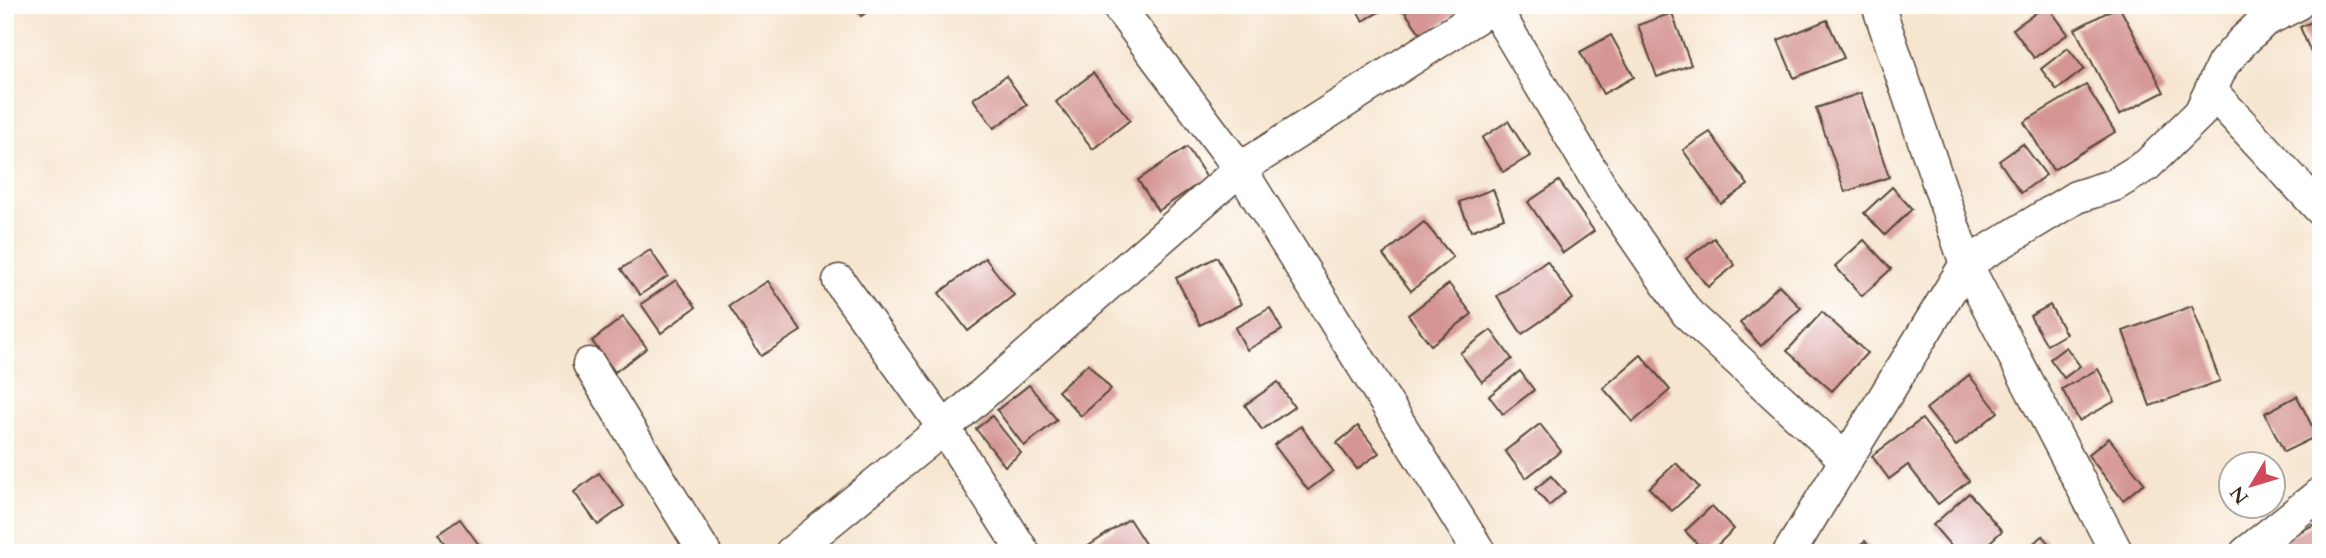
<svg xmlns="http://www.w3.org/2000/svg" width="2326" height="558" font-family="Cardo,serif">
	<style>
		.building { fill: #d49593 }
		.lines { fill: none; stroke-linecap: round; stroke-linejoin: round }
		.street-casing { stroke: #574639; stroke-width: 35 }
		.street { stroke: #fff; stroke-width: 32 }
	</style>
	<rect width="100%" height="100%" fill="#fff"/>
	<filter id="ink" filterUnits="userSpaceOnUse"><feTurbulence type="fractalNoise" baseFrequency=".0143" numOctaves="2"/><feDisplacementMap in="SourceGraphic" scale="14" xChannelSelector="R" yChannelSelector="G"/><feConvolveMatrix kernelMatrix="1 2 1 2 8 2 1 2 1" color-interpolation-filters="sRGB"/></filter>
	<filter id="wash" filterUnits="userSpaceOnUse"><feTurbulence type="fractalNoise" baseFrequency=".00686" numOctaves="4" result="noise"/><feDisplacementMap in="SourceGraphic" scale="28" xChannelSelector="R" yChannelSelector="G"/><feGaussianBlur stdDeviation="1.57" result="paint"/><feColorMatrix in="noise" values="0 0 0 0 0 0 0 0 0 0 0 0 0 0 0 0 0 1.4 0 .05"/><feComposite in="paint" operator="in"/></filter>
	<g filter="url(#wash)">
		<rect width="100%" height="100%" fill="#f6e5cf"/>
		<g id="blocks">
			<g class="building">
				<path d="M 854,5 L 878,5 L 861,16 Z"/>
				<path d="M 1354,5 L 1392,5 L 1363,21 Z"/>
				<path d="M 1415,5 L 1453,5 L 1458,12 L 1423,37 L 1405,12 Z"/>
				<path d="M 2047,5 L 2068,34 L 2034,58 L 2013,29 Z"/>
				<path d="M 2119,6 L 2164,92 L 2119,115 L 2075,29 Z"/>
				<path d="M 1672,13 L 1691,65 L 1657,77 L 1638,25 Z"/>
				<path d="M 2321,18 L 2321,76 L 2300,27 Z"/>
				<path d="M 1827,20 L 1844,58 L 1794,78 L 1778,40 Z"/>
				<path d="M 1611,35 L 1634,77 L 1603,94 L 1580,52 Z"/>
				<path d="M 2068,48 L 2084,69 L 2057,90 L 2041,69 Z"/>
				<path d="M 1093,73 L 1130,120 L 1093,149 L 1056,102 Z"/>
				<path d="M 1006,76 L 1027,105 L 994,128 L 973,99 Z"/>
				<path d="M 2086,85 L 2115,132 L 2053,170 L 2024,122 Z"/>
				<path d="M 1861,93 L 1889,177 L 1845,192 L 1816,108 Z"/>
				<path d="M 1508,121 L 1530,156 L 1503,172 L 1482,138 Z"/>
				<path d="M 1710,132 L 1748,185 L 1721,204 L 1683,150 Z"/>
				<path d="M 2023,144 L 2046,175 L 2021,193 L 1999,161 Z"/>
				<path d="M 1187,147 L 1207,178 L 1158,211 L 1138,180 Z"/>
				<path d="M 1559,181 L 1594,231 L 1563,253 L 1528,202 Z"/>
				<path d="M 1892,187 L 1912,209 L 1885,235 L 1864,213 Z"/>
				<path d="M 1493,189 L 1504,218 L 1471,231 L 1459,202 Z"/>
				<path d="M 1424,222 L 1453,257 L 1411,291 L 1383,255 Z"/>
				<path d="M 1714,238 L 1735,265 L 1708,287 L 1686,259 Z"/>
				<path d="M 1864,240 L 1891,269 L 1862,296 L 1835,266 Z"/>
				<path d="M 650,250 L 668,276 L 640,295 L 621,269 Z"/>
				<path d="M 1217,257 L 1241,304 L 1200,325 L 1176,278 Z"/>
				<path d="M 985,258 L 1014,295 L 968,331 L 939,293 Z"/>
				<path d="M 1547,261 L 1573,299 L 1522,334 L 1497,296 Z"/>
				<path d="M 676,280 L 696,307 L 661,333 L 641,304 Z"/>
				<path d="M 768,281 L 801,331 L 761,356 L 729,306 Z"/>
				<path d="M 1449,284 L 1472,314 L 1431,345 L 1408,315 Z"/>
				<path d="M 1779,285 L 1801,308 L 1761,346 L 1740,323 Z"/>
				<path d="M 2050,305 L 2066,334 L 2047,345 L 2030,316 Z"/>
				<path d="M 2192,306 L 2220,381 L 2150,406 L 2123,331 Z"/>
				<path d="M 1270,308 L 1282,330 L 1247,350 L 1235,328 Z"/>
				<path d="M 1822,312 L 1867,353 L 1832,391 L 1787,351 Z"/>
				<path d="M 623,317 L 647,348 L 615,372 L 592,341 Z"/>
				<path d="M 1491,330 L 1512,359 L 1482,382 L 1460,353 Z"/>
				<path d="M 2066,347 L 2080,366 L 2064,378 L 2050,359 Z"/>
				<path d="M 1641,355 L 1670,390 L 1633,422 L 1603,388 Z"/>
				<path d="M 1088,364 L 1111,389 L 1081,416 L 1058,391 Z"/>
				<path d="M 2098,369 L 2115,401 L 2079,421 L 2062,389 Z"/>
				<path d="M 1520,371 L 1534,390 L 1503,414 L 1489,396 Z"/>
				<path d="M 1969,375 L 1998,412 L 1956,446 L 1926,409 Z"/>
				<path d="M 1278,382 L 1294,407 L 1262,430 L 1245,405 Z"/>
				<path d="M 1029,385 L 1057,420 L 1024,446 L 997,410 Z"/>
				<path d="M 2297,396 L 2317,436 L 2284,452 L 2265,413 Z"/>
				<path d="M 992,416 L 1021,453 L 1005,466 L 976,429 Z"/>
				<path d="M 1922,419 L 1969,481 L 1938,504 L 1908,465 L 1889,479 L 1872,456 Z"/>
				<path d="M 1540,424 L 1561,451 L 1526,478 L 1505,451 Z"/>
				<path d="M 1301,426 L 1333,471 L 1308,490 L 1274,445 Z"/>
				<path d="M 1358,426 L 1379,453 L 1357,469 L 1337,443 Z"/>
				<path d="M 2109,438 L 2144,483 L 2123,500 L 2088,455 Z"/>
				<path d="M 1676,463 L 1699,487 L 1672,511 L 1649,488 Z"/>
				<path d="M 599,473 L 624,506 L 598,525 L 574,492 Z"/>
				<path d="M 1551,476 L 1565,492 L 1549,506 L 1535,489 Z"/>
				<path d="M 1969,493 L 2002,531 L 1978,553 L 1957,553 L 1933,525 Z"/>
				<path d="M 1712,506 L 1734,529 L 1709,553 L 1706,553 L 1685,531 Z"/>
				<path d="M 460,519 L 485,553 L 451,553 L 438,534 Z"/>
				<path d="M 1129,519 L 1151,553 L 1087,553 L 1084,549 Z"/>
				<path d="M 2321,521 L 2321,553 L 2292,553 L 2285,539 Z"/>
				<path d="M 2043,536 L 2055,553 L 2020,553 Z"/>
				<path d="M 1865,541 L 1875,553 L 1850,553 Z"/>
			</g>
		</g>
	</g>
	<g filter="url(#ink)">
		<use href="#blocks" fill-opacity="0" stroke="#574639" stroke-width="2"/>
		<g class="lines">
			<defs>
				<g id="street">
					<path d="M 1117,5 L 1240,169 L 1480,553"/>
					<path d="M 1493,5 L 1604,192 L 1687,313 L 1846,460"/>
					<path d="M 1878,5 L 1966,264 L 2117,553"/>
					<path d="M 2212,92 L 2321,210"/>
					<path d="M 839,281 L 944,428 L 1024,553"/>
					<path d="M 589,364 L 705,553"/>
					<path d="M 791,553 L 944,428 L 1240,169 L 1494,6"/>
					<path d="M 1789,553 L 1966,264 L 2076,197 L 2114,185 L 2147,165 L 2200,113 L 2223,64 L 2242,42 L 2264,21 L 2296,5"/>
					<path d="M 2246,553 L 2321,493"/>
				</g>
			</defs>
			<use href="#street" class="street-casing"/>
			<use href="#street" class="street"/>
		</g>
	</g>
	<rect width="2326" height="558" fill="none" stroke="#fff" stroke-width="28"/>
	<g transform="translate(2252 485) rotate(232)"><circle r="33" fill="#ffffff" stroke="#b1aaa5" stroke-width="2"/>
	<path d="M0-5L12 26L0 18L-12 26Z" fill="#d1495b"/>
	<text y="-10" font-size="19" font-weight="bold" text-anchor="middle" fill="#3b2a1e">N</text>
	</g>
</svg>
